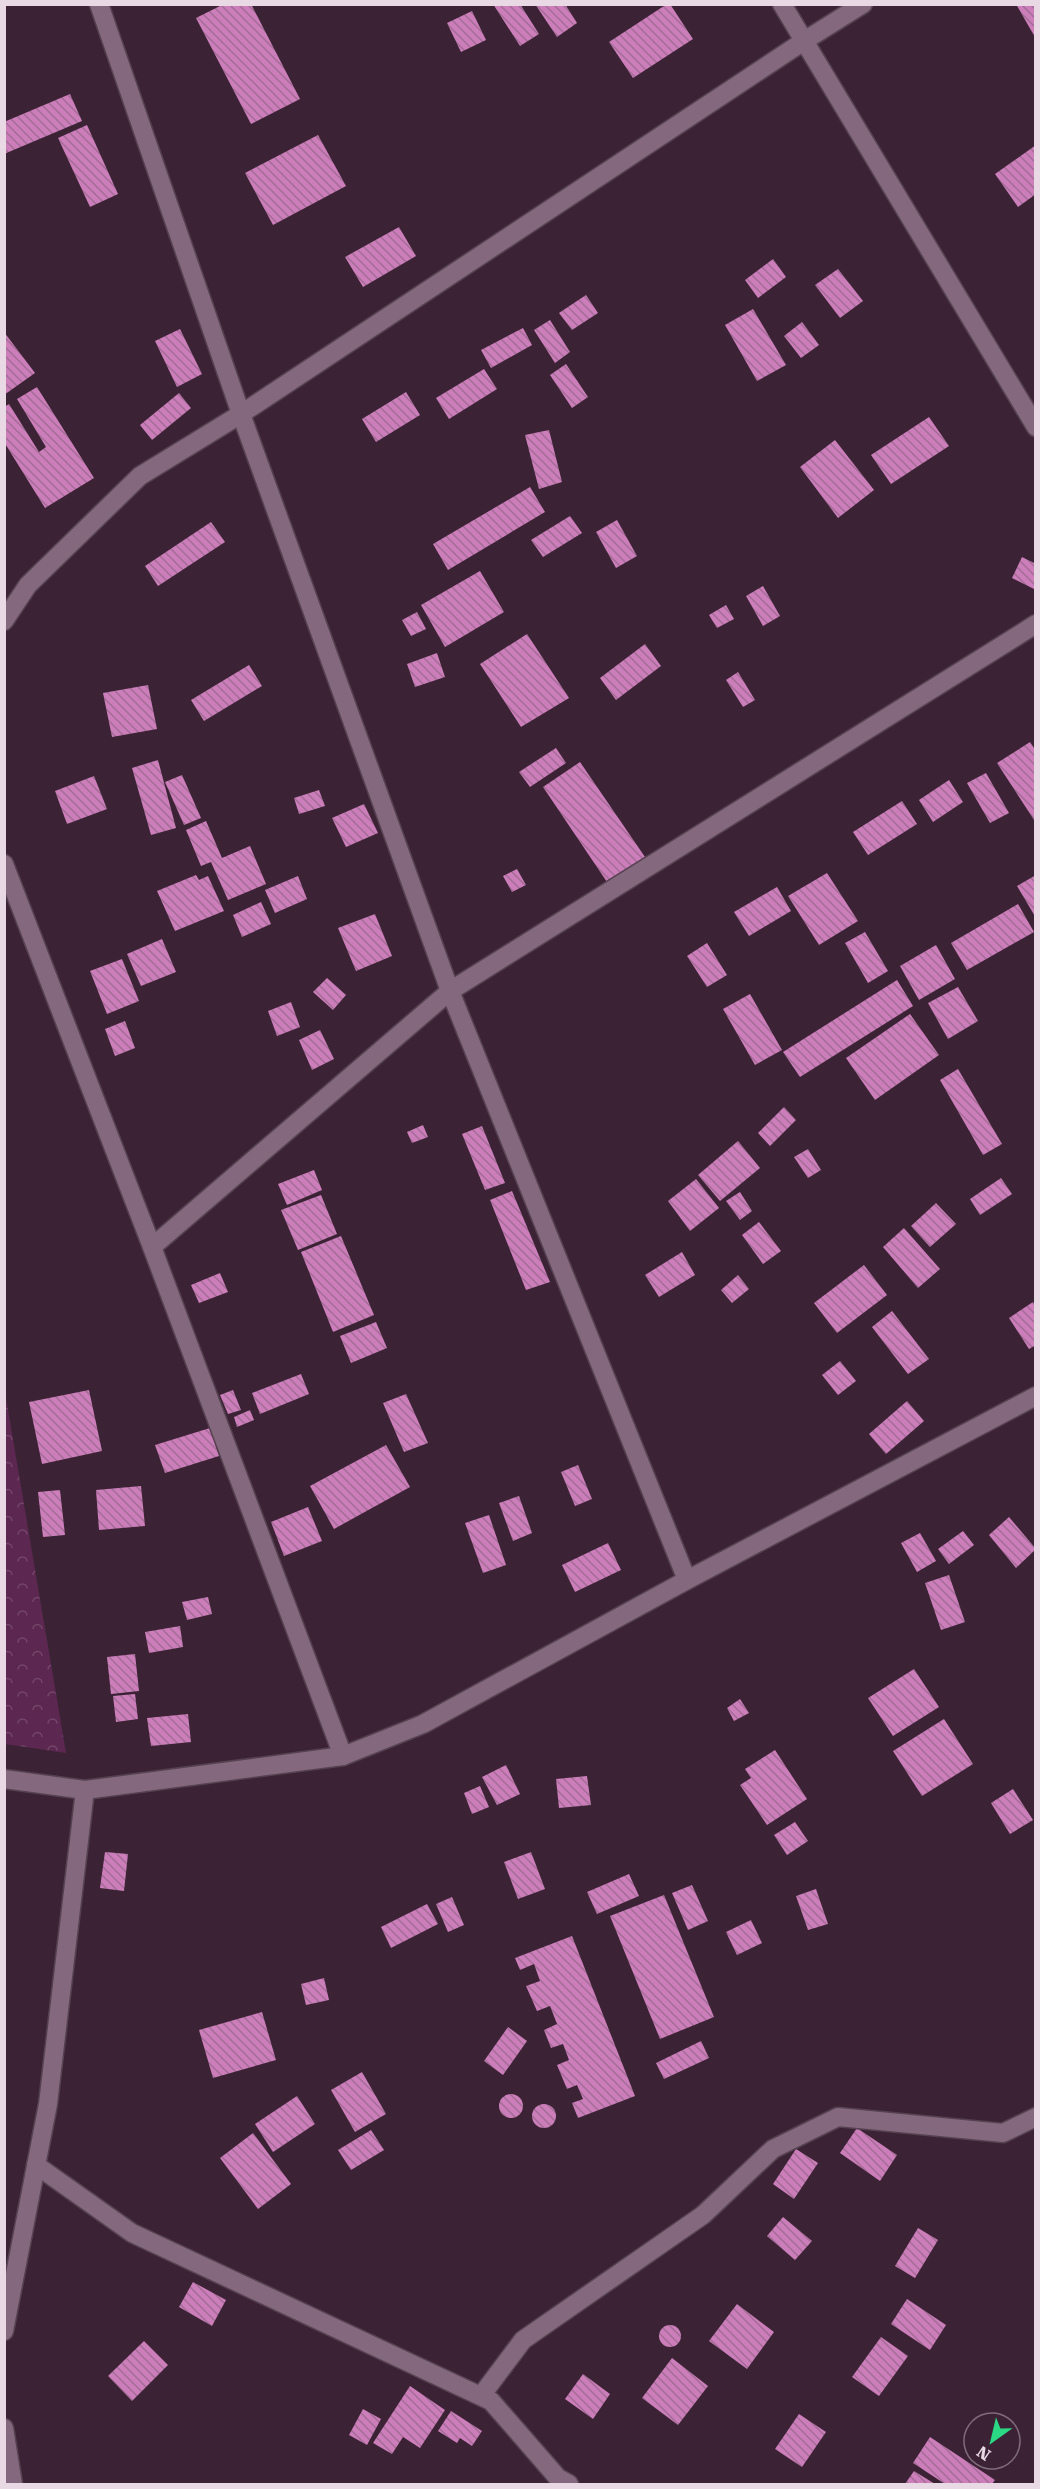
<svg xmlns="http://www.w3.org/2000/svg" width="1040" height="2489" font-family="'Roboto Serif',serif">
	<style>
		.park { fill: url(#park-crowns) }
		.building { fill: url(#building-back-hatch) }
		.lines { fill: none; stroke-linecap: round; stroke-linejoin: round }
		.minor-casing { stroke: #554150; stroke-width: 21 }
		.minor { stroke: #84687d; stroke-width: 18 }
	</style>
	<defs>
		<pattern id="park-crowns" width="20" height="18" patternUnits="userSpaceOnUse" patternTransform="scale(1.5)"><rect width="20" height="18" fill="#5c2751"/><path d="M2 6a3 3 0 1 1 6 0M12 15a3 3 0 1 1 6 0" fill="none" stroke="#73466a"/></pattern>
		<pattern id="building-back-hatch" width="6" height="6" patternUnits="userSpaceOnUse" patternTransform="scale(1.5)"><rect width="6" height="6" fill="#cc7eba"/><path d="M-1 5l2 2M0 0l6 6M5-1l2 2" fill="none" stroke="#a46c97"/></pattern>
	</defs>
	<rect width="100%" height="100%" fill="#3b2335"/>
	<path class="park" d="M 5,1392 L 66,1753 L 5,1744 Z"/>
	<g class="building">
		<path d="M 224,4 L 251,4 L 300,99 L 251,124 L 196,18 Z"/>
		<path d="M 493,4 L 520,4 L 539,34 L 520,46 Z"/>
		<path d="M 535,4 L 565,4 L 577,23 L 557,37 Z"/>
		<path d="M 667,4 L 670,4 L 693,39 L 633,78 L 609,42 Z"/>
		<path d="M 1016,4 L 1036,4 L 1036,39 Z"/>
		<path d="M 472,11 L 486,40 L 461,52 L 447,23 Z"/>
		<path d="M 70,94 L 82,121 L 4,154 L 4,122 Z"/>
		<path d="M 87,125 L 118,194 L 90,207 L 58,138 Z"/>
		<path d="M 318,135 L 346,186 L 273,225 L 245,173 Z"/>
		<path d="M 1036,145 L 1036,194 L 1018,207 L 995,174 Z"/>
		<path d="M 399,227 L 416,256 L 363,287 L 345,257 Z"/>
		<path d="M 773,259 L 786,277 L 758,298 L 745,280 Z"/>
		<path d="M 838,269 L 863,301 L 840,318 L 815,285 Z"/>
		<path d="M 586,295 L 598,313 L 572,330 L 559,313 Z"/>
		<path d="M 753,309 L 786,365 L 757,381 L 725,325 Z"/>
		<path d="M 550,320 L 570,352 L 555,363 L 534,330 Z"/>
		<path d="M 802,322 L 819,345 L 801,358 L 784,336 Z"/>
		<path d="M 523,328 L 532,345 L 491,368 L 481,350 Z"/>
		<path d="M 180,329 L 202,374 L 177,387 L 155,341 Z"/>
		<path d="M 4,332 L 35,373 L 4,395 Z"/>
		<path d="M 566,364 L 588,397 L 572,408 L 550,375 Z"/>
		<path d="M 484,369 L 497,389 L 449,419 L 436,398 Z"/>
		<path d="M 37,387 L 94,478 L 45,508 L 4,442 L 4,407 L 9,404 L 39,452 L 46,447 L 17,399 Z"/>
		<path d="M 406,392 L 420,415 L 376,442 L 362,419 Z"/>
		<path d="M 179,393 L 191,408 L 152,440 L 140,425 Z"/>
		<path d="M 929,417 L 949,446 L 891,484 L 871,455 Z"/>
		<path d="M 549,430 L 562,482 L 539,489 L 525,435 Z"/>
		<path d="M 835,440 L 874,490 L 838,518 L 800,467 Z"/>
		<path d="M 530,487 L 545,512 L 448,570 L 433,544 Z"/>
		<path d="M 570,516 L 582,533 L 543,557 L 531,540 Z"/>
		<path d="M 617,520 L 637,556 L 616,568 L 596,532 Z"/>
		<path d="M 211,522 L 225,542 L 158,586 L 145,566 Z"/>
		<path d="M 1022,557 L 1036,564 L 1036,590 L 1012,578 Z"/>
		<path d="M 480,571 L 504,612 L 445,647 L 421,605 Z"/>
		<path d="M 763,586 L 780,616 L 763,626 L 746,596 Z"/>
		<path d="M 726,605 L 734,619 L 717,628 L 709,615 Z"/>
		<path d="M 417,612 L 426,629 L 411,636 L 402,620 Z"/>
		<path d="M 527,634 L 569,698 L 521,727 L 480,664 Z"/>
		<path d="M 645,644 L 661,666 L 616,700 L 600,678 Z"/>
		<path d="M 437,653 L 445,677 L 415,687 L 407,664 Z"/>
		<path d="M 249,665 L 262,686 L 204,721 L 191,700 Z"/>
		<path d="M 738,672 L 755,700 L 743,707 L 726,680 Z"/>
		<path d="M 148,685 L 157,729 L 112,737 L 103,693 Z"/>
		<path d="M 1030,742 L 1036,751 L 1036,823 L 997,763 Z"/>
		<path d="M 556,748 L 566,763 L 530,787 L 519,772 Z"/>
		<path d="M 158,760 L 176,828 L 151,835 L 132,768 Z"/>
		<path d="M 580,762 L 645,857 L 607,882 L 543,787 Z"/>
		<path d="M 986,773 L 1009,813 L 990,823 L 967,783 Z"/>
		<path d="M 182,775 L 201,818 L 184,825 L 165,782 Z"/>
		<path d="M 94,776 L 107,809 L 67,824 L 55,791 Z"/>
		<path d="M 949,780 L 963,802 L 933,822 L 919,800 Z"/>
		<path d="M 319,790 L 325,806 L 299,814 L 294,798 Z"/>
		<path d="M 902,801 L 917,824 L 868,855 L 853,832 Z"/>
		<path d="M 364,804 L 378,833 L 346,847 L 332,818 Z"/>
		<path d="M 206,821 L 222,858 L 250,846 L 266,884 L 228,900 L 211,862 L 201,866 L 186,830 Z"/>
		<path d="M 517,869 L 526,885 L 512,892 L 503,876 Z"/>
		<path d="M 827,873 L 858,921 L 819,945 L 788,896 Z"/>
		<path d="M 196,875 L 199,880 L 208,876 L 224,911 L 175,931 L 157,891 Z"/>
		<path d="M 1036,875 L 1036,918 L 1017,886 Z"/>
		<path d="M 298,876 L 307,899 L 275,913 L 265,890 Z"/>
		<path d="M 777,887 L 791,911 L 749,936 L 734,912 Z"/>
		<path d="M 261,902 L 271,924 L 242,937 L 233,915 Z"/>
		<path d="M 1018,904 L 1034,932 L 967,970 L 951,943 Z"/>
		<path d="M 375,914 L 392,956 L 356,971 L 338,928 Z"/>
		<path d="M 865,932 L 888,971 L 868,983 L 845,943 Z"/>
		<path d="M 162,939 L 176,972 L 141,986 L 127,954 Z"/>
		<path d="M 707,943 L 727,975 L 707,987 L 687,956 Z"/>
		<path d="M 936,945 L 955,979 L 919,1000 L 900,966 Z"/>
		<path d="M 122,959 L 139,1001 L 107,1014 L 90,971 Z"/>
		<path d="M 327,978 L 346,995 L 333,1010 L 313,992 Z"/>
		<path d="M 897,980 L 913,1006 L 800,1077 L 783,1052 Z"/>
		<path d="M 958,987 L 978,1021 L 948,1039 L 928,1003 Z"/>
		<path d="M 750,994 L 782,1050 L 755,1065 L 723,1009 Z"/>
		<path d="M 291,1002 L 300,1027 L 277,1036 L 268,1011 Z"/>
		<path d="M 910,1014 L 939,1055 L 875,1100 L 846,1058 Z"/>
		<path d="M 125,1021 L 135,1048 L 115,1056 L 105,1029 Z"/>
		<path d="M 320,1030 L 334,1059 L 312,1070 L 299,1040 Z"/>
		<path d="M 958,1069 L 1002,1144 L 983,1155 L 940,1080 Z"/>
		<path d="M 784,1107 L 796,1120 L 770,1146 L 758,1133 Z"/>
		<path d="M 423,1125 L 428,1137 L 412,1143 L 407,1132 Z"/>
		<path d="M 482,1126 L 505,1183 L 485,1190 L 462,1134 Z"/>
		<path d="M 738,1141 L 760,1168 L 720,1201 L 698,1175 Z"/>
		<path d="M 808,1149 L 821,1170 L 808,1178 L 794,1157 Z"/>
		<path d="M 314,1170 L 322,1190 L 287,1205 L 278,1184 Z"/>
		<path d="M 1001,1178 L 1012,1194 L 980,1215 L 970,1199 Z"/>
		<path d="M 696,1179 L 719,1208 L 690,1231 L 668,1201 Z"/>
		<path d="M 512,1191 L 550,1282 L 526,1290 L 490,1200 Z"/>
		<path d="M 740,1192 L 752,1211 L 740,1220 L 726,1201 Z"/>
		<path d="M 321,1195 L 337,1234 L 298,1250 L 281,1210 Z"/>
		<path d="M 936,1203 L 956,1224 L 930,1247 L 911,1226 Z"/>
		<path d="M 759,1222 L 781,1251 L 763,1264 L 742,1235 Z"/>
		<path d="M 904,1228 L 940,1269 L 918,1288 L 883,1247 Z"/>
		<path d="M 341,1236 L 374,1315 L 333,1332 L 301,1252 Z"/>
		<path d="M 682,1252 L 695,1275 L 659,1297 L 645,1275 Z"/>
		<path d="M 864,1265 L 887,1295 L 837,1333 L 814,1303 Z"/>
		<path d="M 220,1273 L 228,1292 L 199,1303 L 191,1285 Z"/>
		<path d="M 738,1275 L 749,1289 L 732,1303 L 721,1290 Z"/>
		<path d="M 1033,1302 L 1036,1307 L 1036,1345 L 1029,1349 L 1009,1318 Z"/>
		<path d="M 892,1311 L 929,1359 L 908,1374 L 872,1327 Z"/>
		<path d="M 376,1322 L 387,1348 L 351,1363 L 340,1336 Z"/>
		<path d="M 840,1361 L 856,1381 L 838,1395 L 822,1375 Z"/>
		<path d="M 301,1374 L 309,1394 L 260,1414 L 252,1393 Z"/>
		<path d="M 89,1390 L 102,1451 L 42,1464 L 29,1402 Z"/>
		<path d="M 233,1390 L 241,1410 L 228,1414 L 220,1395 Z"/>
		<path d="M 406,1394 L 428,1443 L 404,1452 L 383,1403 Z"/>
		<path d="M 907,1401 L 924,1421 L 886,1454 L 869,1434 Z"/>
		<path d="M 250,1410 L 254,1420 L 237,1427 L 234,1417 Z"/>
		<path d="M 210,1428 L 219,1456 L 165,1473 L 155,1445 Z"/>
		<path d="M 386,1445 L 410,1487 L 334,1529 L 310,1486 Z"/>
		<path d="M 578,1465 L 592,1499 L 575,1506 L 561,1472 Z"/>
		<path d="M 141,1486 L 145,1526 L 99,1530 L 96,1490 Z"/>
		<path d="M 60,1490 L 65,1535 L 43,1537 L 38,1492 Z"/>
		<path d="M 519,1496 L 532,1533 L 513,1541 L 499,1503 Z"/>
		<path d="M 308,1507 L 322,1541 L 284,1556 L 271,1522 Z"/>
		<path d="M 489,1515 L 506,1565 L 483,1573 L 465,1523 Z"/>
		<path d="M 1009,1517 L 1036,1549 L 1016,1568 L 989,1535 Z"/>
		<path d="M 963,1531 L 974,1545 L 949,1564 L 938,1549 Z"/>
		<path d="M 920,1533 L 936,1561 L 917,1572 L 901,1543 Z"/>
		<path d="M 608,1543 L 621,1570 L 575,1592 L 562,1565 Z"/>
		<path d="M 949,1575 L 965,1622 L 941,1630 L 925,1583 Z"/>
		<path d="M 208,1597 L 212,1614 L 187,1620 L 182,1602 Z"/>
		<path d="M 180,1626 L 183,1647 L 149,1653 L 145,1632 Z"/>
		<path d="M 135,1654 L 139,1691 L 111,1694 L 107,1657 Z"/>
		<path d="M 914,1669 L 939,1707 L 893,1736 L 868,1698 Z"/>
		<path d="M 135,1694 L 138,1719 L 116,1722 L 113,1696 Z"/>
		<path d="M 740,1699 L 749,1713 L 734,1721 L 727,1708 Z"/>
		<path d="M 188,1714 L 191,1742 L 151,1746 L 147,1718 Z"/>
		<path d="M 944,1719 L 973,1764 L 922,1796 L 893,1751 Z"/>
		<path d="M 775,1750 L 807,1799 L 767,1825 L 740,1785 L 751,1778 L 745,1769 Z"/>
		<path d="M 506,1765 L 520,1794 L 497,1805 L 482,1777 Z"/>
		<path d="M 587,1776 L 591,1805 L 559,1808 L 556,1779 Z"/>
		<path d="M 480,1786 L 489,1807 L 472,1814 L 464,1793 Z"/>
		<path d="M 1013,1789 L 1033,1820 L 1010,1834 L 991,1803 Z"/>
		<path d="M 795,1822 L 808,1841 L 787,1855 L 774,1835 Z"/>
		<path d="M 105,1852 L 128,1854 L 124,1891 L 100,1888 Z"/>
		<path d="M 531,1852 L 545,1889 L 518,1899 L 504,1862 Z"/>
		<path d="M 629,1874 L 639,1896 L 597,1914 L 587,1892 Z"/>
		<path d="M 692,1885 L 708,1921 L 688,1930 L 672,1893 Z"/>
		<path d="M 816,1889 L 828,1924 L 808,1930 L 796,1896 Z"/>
		<path d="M 664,1895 L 714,2017 L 660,2039 L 610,1916 Z"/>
		<path d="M 452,1897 L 464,1925 L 448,1932 L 436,1904 Z"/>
		<path d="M 427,1904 L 438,1924 L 391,1948 L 381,1927 Z"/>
		<path d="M 751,1920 L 762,1943 L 737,1955 L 726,1932 Z"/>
		<path d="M 572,1936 L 635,2096 L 578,2118 L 572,2103 L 583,2099 L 577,2085 L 567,2089 L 557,2065 L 569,2060 L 563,2044 L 551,2048 L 544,2030 L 557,2024 L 550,2006 L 537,2011 L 526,1986 L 540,1981 L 534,1964 L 520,1970 L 515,1958 Z"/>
		<path d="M 324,1978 L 329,2000 L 306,2005 L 301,1984 Z"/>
		<path d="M 262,2012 L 276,2060 L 213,2078 L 199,2030 Z"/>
		<path d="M 508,2027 L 527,2041 L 503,2075 L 484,2061 Z"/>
		<path d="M 701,2041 L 709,2058 L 664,2079 L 656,2063 Z"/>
		<path d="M 362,2072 L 386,2114 L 355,2132 L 331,2090 Z"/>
		<circle cx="511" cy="2106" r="12"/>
		<path d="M 297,2096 L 315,2124 L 273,2152 L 255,2124 Z"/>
		<circle cx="544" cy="2116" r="12"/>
		<path d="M 857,2128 L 897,2155 L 880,2181 L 840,2153 Z"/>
		<path d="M 371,2130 L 384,2150 L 351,2170 L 338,2150 Z"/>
		<path d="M 253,2133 L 291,2184 L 258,2209 L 220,2158 Z"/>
		<path d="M 796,2149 L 818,2163 L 794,2199 L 773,2184 Z"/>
		<path d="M 783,2217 L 812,2241 L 795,2260 L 767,2236 Z"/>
		<path d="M 918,2228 L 938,2240 L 915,2278 L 895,2266 Z"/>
		<path d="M 193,2282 L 226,2300 L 212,2326 L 179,2307 Z"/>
		<path d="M 907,2299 L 946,2325 L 930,2350 L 891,2324 Z"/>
		<path d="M 737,2304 L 774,2332 L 747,2369 L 709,2341 Z"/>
		<circle cx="670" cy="2336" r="11"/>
		<path d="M 881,2337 L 908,2356 L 879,2396 L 852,2377 Z"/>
		<path d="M 144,2341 L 168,2365 L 132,2401 L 108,2376 Z"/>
		<path d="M 672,2358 L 708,2386 L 678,2425 L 642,2398 Z"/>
		<path d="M 583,2374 L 610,2394 L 593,2419 L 565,2399 Z"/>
		<path d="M 410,2386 L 445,2410 L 420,2448 L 403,2437 L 392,2454 L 373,2443 Z"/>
		<path d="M 363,2409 L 381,2419 L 367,2445 L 349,2435 Z"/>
		<path d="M 451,2411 L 482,2431 L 472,2446 L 460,2438 L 457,2443 L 438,2431 Z"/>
		<path d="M 799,2414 L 826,2432 L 802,2467 L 775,2449 Z"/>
		<path d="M 930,2437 L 995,2480 L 992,2484 L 945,2484 L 913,2463 Z"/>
		<path d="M 914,2471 L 935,2484 L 905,2484 Z"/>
	</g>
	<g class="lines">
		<defs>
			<g id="minor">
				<path d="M 99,4 L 241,414 L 450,991 L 687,1580"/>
				<path d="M 782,4 L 1036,427"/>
				<path d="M 4,621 L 28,585 L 140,476 L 241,414 L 804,41 L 863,4"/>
				<path d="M 4,864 L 152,1247"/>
				<path d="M 343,1756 L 152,1247 L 450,991 L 1036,624"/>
				<path d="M 4,1779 L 85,1790 L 343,1756 L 423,1724 L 687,1580 L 1036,1396"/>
				<path d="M 36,2165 L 132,2233 L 491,2401 L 558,2478 L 569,2484"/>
				<path d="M 4,2331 L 48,2104 L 85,1790"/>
				<path d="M 481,2396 L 523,2340 L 703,2215 L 773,2149 L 838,2117 L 1003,2133 L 1036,2117"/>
				<path d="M 4,2428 L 13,2484"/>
			</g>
		</defs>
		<use href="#minor" class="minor-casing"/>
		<use href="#minor" class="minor"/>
	</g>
	<rect width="1040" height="2489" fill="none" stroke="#e9d9e4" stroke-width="12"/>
	<g transform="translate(992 2441) rotate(214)"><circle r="28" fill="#3b2335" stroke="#816c7b" stroke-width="1.5"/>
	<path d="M0-4.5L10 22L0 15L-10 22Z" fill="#2bd884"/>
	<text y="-9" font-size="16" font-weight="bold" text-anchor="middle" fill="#e9d9e4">N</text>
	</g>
</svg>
